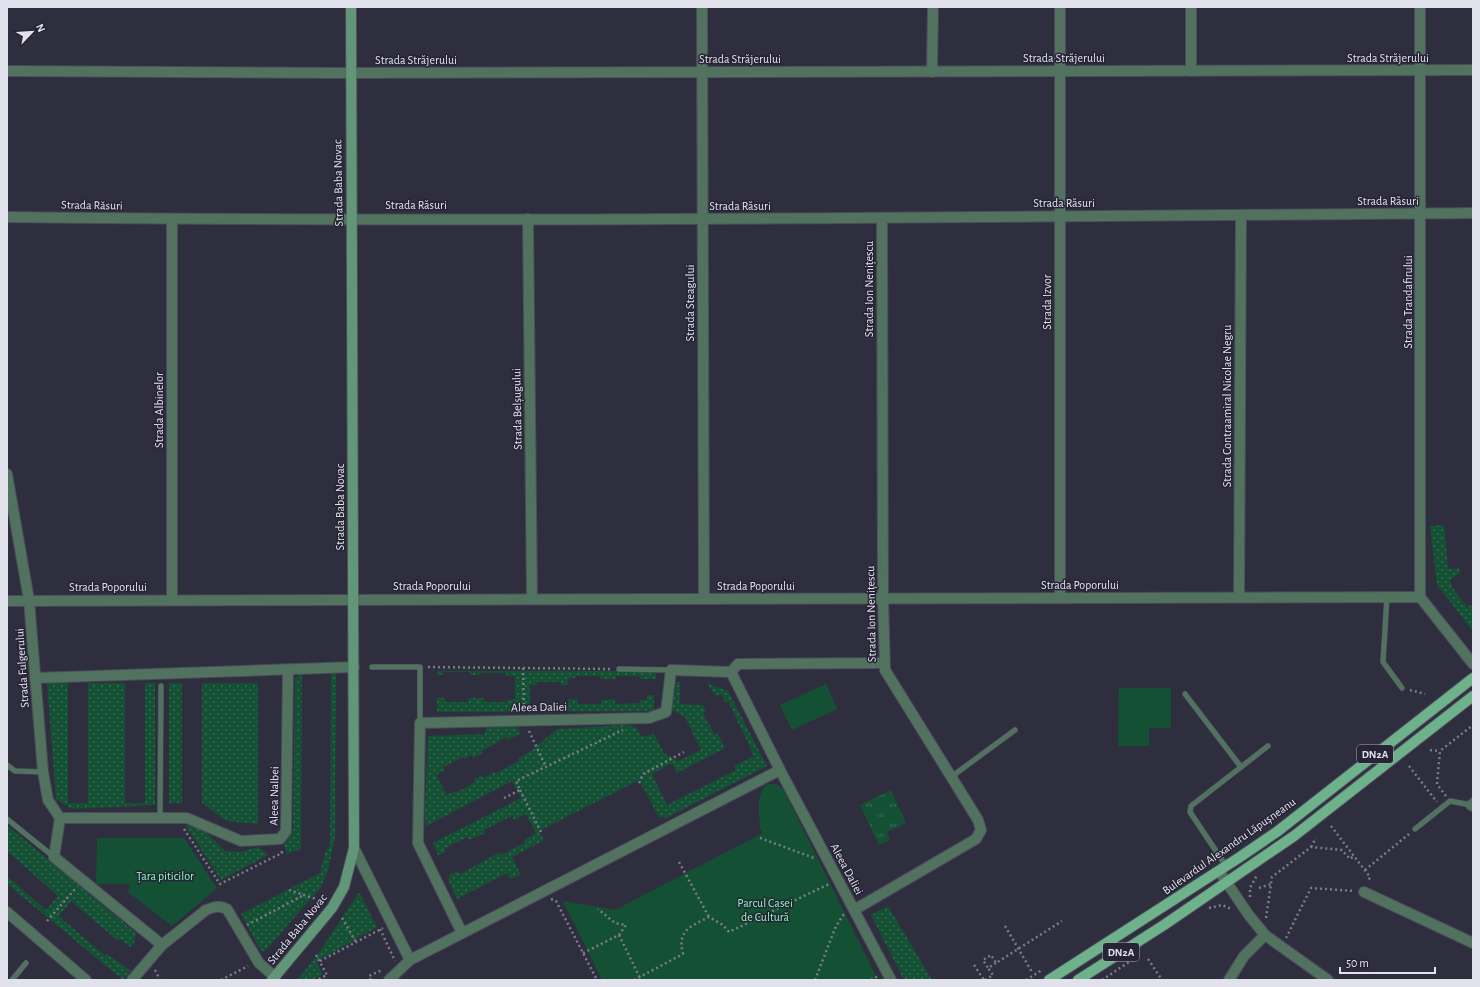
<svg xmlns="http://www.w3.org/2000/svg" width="1480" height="987" font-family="'Alegreya Sans',sans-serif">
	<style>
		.grass { fill: url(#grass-tufts) }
		.park { fill: #145134 }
		.garden { fill: url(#garden-dots) }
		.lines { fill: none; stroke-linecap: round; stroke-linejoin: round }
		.service-casing { stroke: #4c4b5b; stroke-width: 6 }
		.minor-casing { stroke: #4c4b5b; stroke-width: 12 }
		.tertiary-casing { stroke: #4c4b5b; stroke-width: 12 }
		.secondary-casing { stroke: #4c4b5b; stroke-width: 12 }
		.primary-casing { stroke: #4c4b5b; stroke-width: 12 }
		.path { stroke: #7b7b89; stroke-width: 2.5; stroke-dasharray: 2 3; stroke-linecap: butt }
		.service { stroke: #51725e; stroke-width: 5 }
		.minor { stroke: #51725e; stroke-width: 10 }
		.tertiary { stroke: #51725e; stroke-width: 10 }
		.secondary { stroke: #619678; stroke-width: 10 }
		.primary { stroke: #6db28b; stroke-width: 10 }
		.labels { text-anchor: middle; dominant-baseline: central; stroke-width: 3; stroke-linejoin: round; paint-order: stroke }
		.shield { fill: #262435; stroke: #aaa9b6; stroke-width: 1 }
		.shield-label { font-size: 11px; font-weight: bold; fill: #e2e2ed }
		.street-label { font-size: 12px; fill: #e2e2ed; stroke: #262435 }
		.park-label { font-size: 12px; fill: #87f9bb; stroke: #262435 }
	</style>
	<defs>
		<pattern id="grass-tufts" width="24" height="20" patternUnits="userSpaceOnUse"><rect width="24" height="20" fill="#145134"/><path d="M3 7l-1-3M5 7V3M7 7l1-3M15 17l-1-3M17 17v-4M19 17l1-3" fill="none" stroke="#366a52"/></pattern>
		<pattern id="garden-dots" width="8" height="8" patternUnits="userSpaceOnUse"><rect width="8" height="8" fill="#145134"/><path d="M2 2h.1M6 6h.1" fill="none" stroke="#366a52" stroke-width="1.8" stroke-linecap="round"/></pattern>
	</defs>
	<rect width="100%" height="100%" fill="#2f2e3f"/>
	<path class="grass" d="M 891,790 L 906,823 L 887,832 L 890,840 L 879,845 L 860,805 Z"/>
	<g class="park">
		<path d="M 826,684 L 837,709 L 792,730 L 780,705 Z"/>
		<path d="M 1119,688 L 1171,688 L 1171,728 L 1149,728 L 1149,746 L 1118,746 Z"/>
		<path d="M 768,784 L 776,784 L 783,789 L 878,980 L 602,980 L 563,901 L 615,910 L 763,833 L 760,829 C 760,813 754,795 768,784 Z"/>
		<path d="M 97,838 L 184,838 L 217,888 L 172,926 L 128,892 L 130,884 L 96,884 Z"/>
	</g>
	<g class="garden">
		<path d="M 1444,525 L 1448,569 L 1459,568 L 1461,572 L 1450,580 L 1453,588 L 1467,607 L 1471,605 L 1473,608 L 1473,631 L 1437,585 L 1430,526 Z"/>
		<path d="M 302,671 L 301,845 L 301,849 L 287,854 L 284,845 L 293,830 L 295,679 Z"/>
		<path d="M 331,671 L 336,671 L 335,838 L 328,870 L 321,887 L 264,952 L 260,949 L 241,914 L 320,873 L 325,853 L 330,845 Z"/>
		<path d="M 437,671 L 656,671 L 656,679 L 640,679 L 639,676 L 616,676 L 616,679 L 600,679 L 600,676 L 577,676 L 576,678 L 569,678 L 568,685 L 561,685 L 561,682 L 537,682 L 537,685 L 530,685 L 530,707 L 538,707 L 538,710 L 562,710 L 562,706 L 568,706 L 568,699 L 578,699 L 578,704 L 601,704 L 601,700 L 615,699 L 615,704 L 639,703 L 640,700 L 647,700 L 647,695 L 654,695 L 654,711 L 437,712 L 437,698 L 445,698 L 445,702 L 468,702 L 468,698 L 484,698 L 485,702 L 507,702 L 507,700 L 515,699 L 515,676 L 506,676 L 506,673 L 481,673 L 481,675 L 470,675 L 469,672 L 443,672 L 442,675 L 437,675 Z"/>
		<path d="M 676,682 L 680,682 L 680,704 L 703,705 L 706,711 L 703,713 L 714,734 L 717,733 L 725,748 L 677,773 L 672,763 L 652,774 L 667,805 L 736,770 L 734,766 L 754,756 L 728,701 L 725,702 L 721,694 L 716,696 L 707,683 L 728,691 L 767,766 L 666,818 L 659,817 L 639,780 L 539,831 L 544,840 L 512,857 L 521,875 L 511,879 L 507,873 L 457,899 L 448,879 L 451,874 L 458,871 L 460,874 L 500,852 L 501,855 L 525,843 L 524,840 L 536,833 L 526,814 L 514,820 L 512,816 L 484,830 L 485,833 L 469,840 L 467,837 L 445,848 L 446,852 L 438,855 L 433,843 L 521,798 L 512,781 L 426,826 L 425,812 L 428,736 L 485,734 L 486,728 L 518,725 L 520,734 L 508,740 L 506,737 L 482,751 L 483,753 L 473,758 L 472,755 L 464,759 L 463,757 L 443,767 L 445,770 L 436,775 L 447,795 L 455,791 L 456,793 L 475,782 L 474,779 L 482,775 L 483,778 L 494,772 L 495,774 L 519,761 L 518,758 L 530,752 L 557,729 L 625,725 L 636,727 L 642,737 L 654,734 L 664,753 L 678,761 L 701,750 L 685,717 L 672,710 Z"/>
		<path d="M 47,683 L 68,683 L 68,803 L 88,803 L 88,683 L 125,683 L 125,803 L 145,803 L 145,683 L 155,683 L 155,805 L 71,809 L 56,799 Z"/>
		<rect x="169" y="683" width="13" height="120"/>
		<path d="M 202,683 L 258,683 L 258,824 L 226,821 L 202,803 Z"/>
		<path d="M 7,825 L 136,933 L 134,943 L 130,947 L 121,939 L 118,941 L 71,901 L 59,916 L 105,956 L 107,954 L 131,971 L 123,980 L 7,884 L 7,876 L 46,910 L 58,896 L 7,851 Z"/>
		<path d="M 191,825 L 206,832 L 225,851 L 241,852 L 258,847 L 268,855 L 221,880 L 186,826 Z"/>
		<path d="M 359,892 L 377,927 L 316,962 L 323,974 L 312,980 L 297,980 L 319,953 Z"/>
		<path d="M 888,906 L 932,980 L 904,980 L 871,915 Z"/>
	</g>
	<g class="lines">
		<defs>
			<g id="service">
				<path d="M 1387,597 L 1383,662 L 1402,688"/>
				<path d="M 372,667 L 420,667 L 420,723"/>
				<path d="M 619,669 L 671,670"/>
				<path d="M 1185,694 L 1241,767 L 1191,806 L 1190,812 L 1226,866"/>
				<path d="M 7,765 L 15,771 L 43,772"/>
				<path d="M 1241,767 L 1268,746"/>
				<path d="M 951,777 L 1015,730"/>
				<path d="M 160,818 L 161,686"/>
				<path d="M 7,819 L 54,857"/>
				<path d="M 1415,829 L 1450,801 L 1471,805 L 1473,800"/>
				<path d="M 12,980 L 26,963"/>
			</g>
			<g id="minor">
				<path d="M 702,7 L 704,599"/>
				<path d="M 1060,7 L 1060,598"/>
				<path d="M 1191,7 L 1191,71"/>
				<path d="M 7,71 L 342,73 L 1473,70"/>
				<path d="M 932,72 L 933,7"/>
				<path d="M 172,219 L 172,600"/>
				<path d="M 528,219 L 532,599"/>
				<path d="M 1239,597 L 1241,215"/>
				<path d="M 1420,597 L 1420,7"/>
				<path d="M 731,672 L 738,664 L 884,663"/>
				<path d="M 35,678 L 354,667"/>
				<path d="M 1471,805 L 1473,806"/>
				<path d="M 60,818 L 187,818 L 241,841 L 280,839 L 286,831 L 288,670"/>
				<path d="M 354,848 L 410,960"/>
				<path d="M 54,857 L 162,945"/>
				<path d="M 1364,892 L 1473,943"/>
				<path d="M 854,910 L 976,839 L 981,830 L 978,820 L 885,670 L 883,598 L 882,218"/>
				<path d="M 462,933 L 418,843 L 420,723 L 649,718 L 666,712 L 671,670 L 731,672 L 780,770 L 891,980"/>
				<path d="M 132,980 L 162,945 L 206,910 C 214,907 219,905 227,909 L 259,963 L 275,977"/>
				<path d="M 389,980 L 410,960 L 780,770"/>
				<path d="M 1229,980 L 1244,956 L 1265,935"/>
			</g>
			<g id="tertiary">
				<path d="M 7,217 C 496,223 984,217 1473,213"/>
				<path d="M 7,474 L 29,600 L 43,772 L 48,800 L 60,818 L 54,857"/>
				<path d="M 7,601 L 1420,597 L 1473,664"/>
				<path d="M 1219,871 L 1248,914 L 1265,935 L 1328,980"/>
				<path d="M 7,912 L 86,980"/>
			</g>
			<path id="secondary" d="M 272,980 L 332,908 L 344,887 L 354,848 L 351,7"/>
			<g id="primary">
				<path d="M 1049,980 L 1240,857 L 1278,831 L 1473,678"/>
				<path d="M 1078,980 L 1164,925 L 1294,836 L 1473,696"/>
			</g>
		</defs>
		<use href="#service" class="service-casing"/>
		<use href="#minor" class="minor-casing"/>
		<use href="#tertiary" class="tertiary-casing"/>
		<use href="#secondary" class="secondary-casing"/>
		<use href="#primary" class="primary-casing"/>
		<g class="path">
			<path d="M 428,667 L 613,669"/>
			<path d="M 523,668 L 524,711"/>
			<path d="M 1410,690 L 1425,694"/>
			<path d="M 529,731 L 546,767"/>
			<path d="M 1430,750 L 1440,751"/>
			<path d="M 1409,766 L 1437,802"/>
			<path d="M 639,783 L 643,774 L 684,752"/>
			<path d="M 520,790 L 542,834"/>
			<path d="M 1446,796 L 1437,784 L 1440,751 L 1473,725"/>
			<path d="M 504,798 L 520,790 L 516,781 L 623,730"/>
			<path d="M 1331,826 L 1370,877 L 1368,882"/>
			<path d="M 184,829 L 220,884 L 282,853 L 281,850"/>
			<path d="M 760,838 L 814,858"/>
			<path d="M 1238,843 L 1275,817"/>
			<path d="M 1311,847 L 1316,838"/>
			<path d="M 679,862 L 709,917"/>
			<path d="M 1365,870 L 1409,834"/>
			<path d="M 1259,888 L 1271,884"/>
			<path d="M 289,890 L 316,899"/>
			<path d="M 1250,897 L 1250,888 L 1257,875"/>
			<path d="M 551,899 L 556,901 L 597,980"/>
			<path d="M 1209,908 L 1222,905 L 1231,909"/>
			<path d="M 342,918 L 356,942"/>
			<path d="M 1266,918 L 1272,877 L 1311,847 L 1342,850 L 1350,859 L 1354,856"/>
			<path d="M 47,921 L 76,888"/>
			<path d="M 247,925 L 304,895"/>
			<path d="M 1005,926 L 1032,972"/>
			<path d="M 380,929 L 395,961"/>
			<path d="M 619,935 L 641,980"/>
			<path d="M 1286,938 L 1311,888 L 1354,891"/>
			<path d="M 583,953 L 619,935 L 626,925 L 615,923 L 598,909"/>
			<path d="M 316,955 L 327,975 L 317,980"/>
			<path d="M 1148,959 L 1162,980"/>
			<path d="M 320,961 L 383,928"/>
			<path d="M 996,963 L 988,968 L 983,960 L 991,955 L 996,963 L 1062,921"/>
			<path d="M 974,965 L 984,980"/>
			<path d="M 155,970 L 160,980"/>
			<path d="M 221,980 L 248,966"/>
			<path d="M 371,980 L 369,976 L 382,970"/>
			<path d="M 634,980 L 683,954 C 677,930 690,927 709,917 L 723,925 L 729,932 L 829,884"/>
			<path d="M 815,980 L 836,926 L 844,914"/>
			<path d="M 871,980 L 878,976"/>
			<path d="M 985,980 L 993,975 L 988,968"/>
			<path d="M 1026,980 L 1042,970"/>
			<path d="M 1102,980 L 1132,960"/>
		</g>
		<use href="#service" class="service"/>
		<use href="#minor" class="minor"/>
		<use href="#tertiary" class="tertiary"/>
		<use href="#secondary" class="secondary"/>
		<use href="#primary" class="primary"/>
	</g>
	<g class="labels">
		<g class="shield">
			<rect x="1357" y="745" width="36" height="18" rx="3"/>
			<rect x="1103" y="943" width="36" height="18" rx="3"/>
		</g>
		<g class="shield-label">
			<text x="1375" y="754">DN2A</text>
			<text x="1121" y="952">DN2A</text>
		</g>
		<g class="street-label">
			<text x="1064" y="58">Strada Străjerului</text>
			<text x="1388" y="58">Strada Străjerului</text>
			<text x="740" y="59">Strada Străjerului</text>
			<text x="416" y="60">Strada Străjerului</text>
			<text transform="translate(338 183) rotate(-91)">Strada Baba Novac</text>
			<text x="1388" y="201">Strada Răsuri</text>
			<text x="1064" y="203">Strada Răsuri</text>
			<text transform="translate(92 205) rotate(1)">Strada Răsuri</text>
			<text x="416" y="205">Strada Răsuri</text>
			<text x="740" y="206">Strada Răsuri</text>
			<text transform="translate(869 289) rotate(-90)">Strada Ion Nenițescu</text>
			<text transform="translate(1047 302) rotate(-90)">Strada Izvor</text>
			<text transform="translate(1408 302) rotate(-90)">Strada Trandafirului</text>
			<text transform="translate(690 303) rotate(-90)">Strada Steagului</text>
			<text transform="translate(1227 406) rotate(-90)">Strada Contraamiral Nicolae Negru</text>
			<text transform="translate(517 409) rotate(-91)">Strada Belșugului</text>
			<text transform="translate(159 410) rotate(-90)">Strada Albinelor</text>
			<text transform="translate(340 507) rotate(-90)">Strada Baba Novac</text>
			<text x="1080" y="585">Strada Poporului</text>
			<text x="432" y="586">Strada Poporului</text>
			<text x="756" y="586">Strada Poporului</text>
			<text x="108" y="587">Strada Poporului</text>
			<text transform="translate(871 614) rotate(-91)">Strada Ion Nenițescu</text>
			<text transform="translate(22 668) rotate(-94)">Strada Fulgerului</text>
			<text transform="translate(539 707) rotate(-1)">Aleea Daliei</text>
			<text transform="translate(274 796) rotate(-89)">Aleea Nalbei</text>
			<text transform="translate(1229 846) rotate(-35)">Bulevardul Alexandru Lăpușneanu</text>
			<text transform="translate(847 869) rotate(62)">Aleea Daliei</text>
			<text transform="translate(297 929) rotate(-51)">Strada Baba Novac</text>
		</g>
		<g class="park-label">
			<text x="165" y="876">Țara piticilor</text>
			<text x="765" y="903">Parcul Casei<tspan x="765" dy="14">de Cultură</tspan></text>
		</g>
	</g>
	<rect width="1480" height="987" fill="none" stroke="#e2e2ed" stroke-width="16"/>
	<g transform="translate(32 32) rotate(65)" stroke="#262435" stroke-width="3" paint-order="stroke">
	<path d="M0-3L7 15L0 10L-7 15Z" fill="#e2e2ed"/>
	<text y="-6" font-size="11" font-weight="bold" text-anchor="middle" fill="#e2e2ed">N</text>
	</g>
	<path d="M1340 967v6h95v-6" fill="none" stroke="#e2e2ed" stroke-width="2"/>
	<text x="1346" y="967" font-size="12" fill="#e2e2ed" stroke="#262435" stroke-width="3" paint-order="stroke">50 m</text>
</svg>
